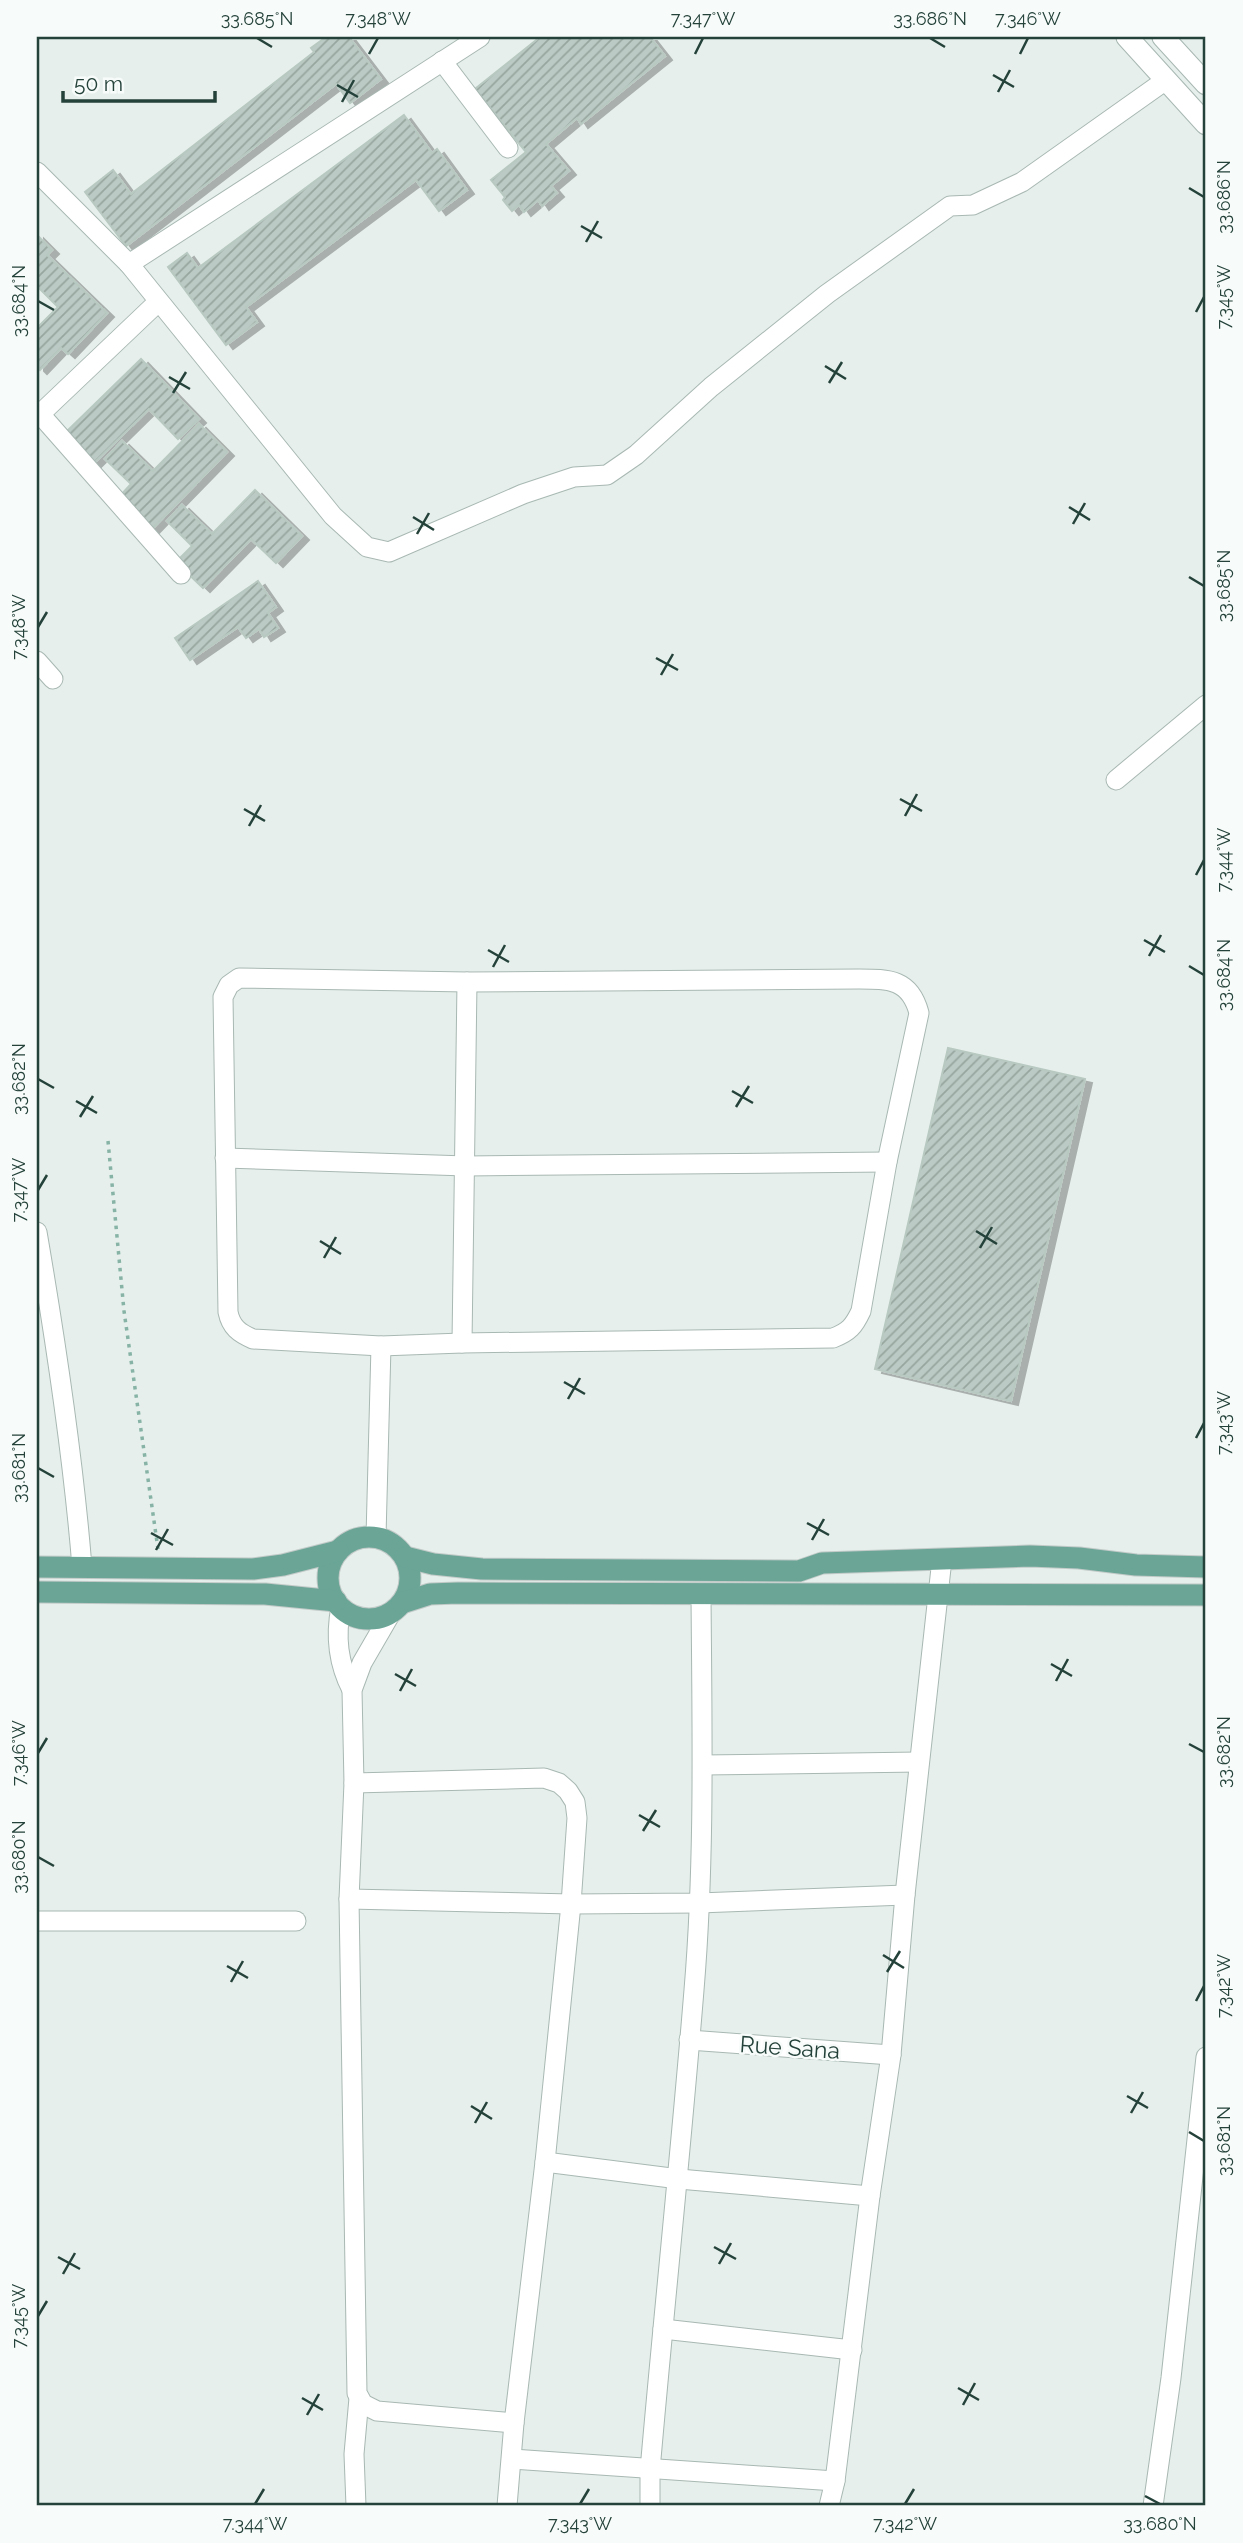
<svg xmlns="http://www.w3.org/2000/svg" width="1243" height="2543" font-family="Raleway,sans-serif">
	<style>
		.building { fill: url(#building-hatch); stroke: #b8c9c2; stroke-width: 2; filter: url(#shadow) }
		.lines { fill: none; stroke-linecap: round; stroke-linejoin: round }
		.minor-casing { stroke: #a8b8b2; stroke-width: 21 }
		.tertiary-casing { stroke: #a8b8b2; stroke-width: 23 }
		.primary-casing { stroke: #c2cac8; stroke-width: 23 }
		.path { stroke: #86b3a5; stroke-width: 3.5; stroke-dasharray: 3.5 5; stroke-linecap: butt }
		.minor { stroke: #fff; stroke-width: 19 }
		.tertiary { stroke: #fff; stroke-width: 21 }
		.primary { stroke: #6aa596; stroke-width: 21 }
		.ticks { fill: none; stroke: #24423a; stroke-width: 2.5 }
		.labels { text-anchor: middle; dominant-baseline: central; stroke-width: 5; stroke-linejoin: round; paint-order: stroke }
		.street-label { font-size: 23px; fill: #24423a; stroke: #f7fbf9 }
		.neatline { fill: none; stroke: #24423a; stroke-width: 2.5 }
		.ticks-label { font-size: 18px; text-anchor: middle; fill: #24423a }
	</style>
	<defs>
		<pattern id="building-hatch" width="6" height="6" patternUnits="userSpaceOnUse" patternTransform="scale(1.75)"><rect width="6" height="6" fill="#bbcac4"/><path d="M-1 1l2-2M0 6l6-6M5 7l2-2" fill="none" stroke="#98a6a0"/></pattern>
		<filter id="shadow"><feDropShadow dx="7" dy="4" stdDeviation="0" flood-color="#0004"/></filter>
	</defs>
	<rect width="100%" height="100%" fill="#e6efeb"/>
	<g class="building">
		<path d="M 326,37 L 349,37 L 381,79 L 350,103 L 336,84 L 126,246 L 85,192 L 113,170 L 131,194 L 314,52 L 311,48 Z"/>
		<path d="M 540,37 L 650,37 L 665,56 L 581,124 L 577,118 L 546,144 L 569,171 L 551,186 L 557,193 L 542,206 L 538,200 L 524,212 L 519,205 L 512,211 L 503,200 L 505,197 L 491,180 L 526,152 L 475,89 Z"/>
		<path d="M 404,115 L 432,153 L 437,149 L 467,190 L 439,211 L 416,180 L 246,307 L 257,322 L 226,345 L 168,267 L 187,253 L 198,268 Z"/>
		<path d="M 37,235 L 52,250 L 47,255 L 107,313 L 68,354 L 61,348 L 40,370 L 37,367 L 37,328 L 58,307 L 37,286 Z"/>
		<path d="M 141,359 L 199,419 L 178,439 L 149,409 L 93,464 L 64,434 Z"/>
		<path d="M 199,424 L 227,452 L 152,529 L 119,497 L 131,484 L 105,459 L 122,441 L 153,471 Z"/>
		<path d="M 255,490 L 302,536 L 276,563 L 251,539 L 203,588 L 176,562 L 192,546 L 167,521 L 182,505 L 212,534 Z"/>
		<path d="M 258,581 L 276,607 L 268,613 L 278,628 L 264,637 L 259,629 L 246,638 L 238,627 L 190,660 L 175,638 Z"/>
		<path d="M 948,1048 L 1085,1079 L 1011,1401 L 875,1369 Z"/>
	</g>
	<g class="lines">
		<defs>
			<g id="minor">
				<path d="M 442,61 L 508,148"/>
				<path d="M 37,172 L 129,264 L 333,516 L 367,547 L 389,552 L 523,494 L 574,477 L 607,475 L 636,455 L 711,387 L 827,294 L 950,206 L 973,205 L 1022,182 L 1166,80"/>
				<path d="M 129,264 L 480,37"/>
				<path d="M 40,414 L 181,574"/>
				<path d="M 37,417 L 158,302"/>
				<path d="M 37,661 L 53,679"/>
				<path d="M 1116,780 L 1206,705"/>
				<path d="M 239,978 L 467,982 L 859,979 C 889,979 910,979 919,1013 L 887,1162 L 861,1311 C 854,1326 849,1332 833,1338 L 462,1343 L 381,1346 L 253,1339 C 239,1333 231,1327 228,1312 L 223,997 L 229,985 Z"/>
				<path d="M 225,1158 L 466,1166 L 887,1162"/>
				<path d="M 37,1232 C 56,1343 73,1455 82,1567"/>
				<path d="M 462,1343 L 467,982"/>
				<path d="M 376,1537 L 381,1346"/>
				<path d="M 341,1607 C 335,1637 338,1663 352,1690"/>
				<path d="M 391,1613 L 362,1663 L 352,1690 L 354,1783 L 349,1899 L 357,2393 L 363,2404 L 377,2411 L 514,2423"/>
				<path d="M 703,1765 L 919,1762"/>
				<path d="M 354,1783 L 544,1778 L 559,1783 L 568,1791 L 575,1802 L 577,1818 L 571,1904 L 545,2162 L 514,2423 L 507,2506"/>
				<path d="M 349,1899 L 571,1904 L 699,1903 L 905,1895"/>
				<path d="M 37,1921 L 296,1921"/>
				<path d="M 689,2040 L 891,2055"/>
				<path d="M 545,2162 L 679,2179 L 870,2196"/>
				<path d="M 663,2329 L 852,2350"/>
				<path d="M 512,2459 L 835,2481"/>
				<path d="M 356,2506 L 354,2454 L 359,2398"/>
				<path d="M 650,2506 L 650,2470 C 664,2310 681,2150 694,1990 C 705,1859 702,1726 701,1594"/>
				<path d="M 829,2506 L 835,2481 L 870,2196 L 891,2055 L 905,1895 L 942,1559"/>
				<path d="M 1153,2506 L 1171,2378 L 1206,2057"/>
			</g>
			<g id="tertiary">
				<path d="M 1127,37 L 1206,124"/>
				<path d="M 1163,37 L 1206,84"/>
			</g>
			<g id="primary">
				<circle cx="369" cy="1578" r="41"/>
				<path d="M 405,1557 L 433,1564 L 482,1569 L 799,1571 L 822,1563 L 1030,1556 L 1079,1558 L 1136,1565 L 1206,1567"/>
				<path d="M 37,1567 L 253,1569 L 283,1565 L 338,1551"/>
				<path d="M 37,1592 L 265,1594 L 336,1601"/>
				<path d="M 402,1603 L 430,1594 L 458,1593 L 1206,1595"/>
			</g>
		</defs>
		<use href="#minor" class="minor-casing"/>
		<use href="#tertiary" class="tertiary-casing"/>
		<use href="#primary" class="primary-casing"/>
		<path class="path" d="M 108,1141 L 124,1311 L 158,1549"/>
		<use href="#minor" class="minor"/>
		<use href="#tertiary" class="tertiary"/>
		<use href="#primary" class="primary"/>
	</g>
	<path class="ticks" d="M 257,38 L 272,47M 930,38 L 945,47M 369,54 L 378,38M 695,54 L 703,38M 1020,54 L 1028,38M 993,75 L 1014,87M 337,85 L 358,97M 998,92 L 1010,70M 342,102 L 354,80M 1189,188 L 1204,197M 581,226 L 602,238M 586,242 L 598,221M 38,301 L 54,310M 1196,312 L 1204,297M 825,366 L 846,379M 169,377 L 190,389M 829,383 L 842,362M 173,393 L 186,372M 1069,507 L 1090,520M 413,517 L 434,530M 1073,524 L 1085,503M 417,534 L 429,513M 1189,577 L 1204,586M 38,627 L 47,612M 656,658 L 678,670M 661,675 L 673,654M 900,799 L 922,811M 244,809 L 265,821M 905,816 L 917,794M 249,826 L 261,805M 1196,875 L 1204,860M 1144,940 L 1165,952M 488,950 L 509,962M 1149,956 L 1161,935M 1189,966 L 1204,975M 493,967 L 505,945M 38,1079 L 54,1088M 732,1091 L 753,1103M 76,1101 L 97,1113M 736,1107 L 749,1086M 80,1117 L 93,1096M 38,1190 L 47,1175M 976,1231 L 997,1244M 320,1241 L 341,1254M 980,1248 L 992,1227M 324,1258 L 336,1237M 564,1382 L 585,1394M 568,1399 L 580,1378M 1196,1438 L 1204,1423M 38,1468 L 54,1477M 807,1523 L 829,1535M 151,1533 L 173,1545M 812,1540 L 824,1519M 156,1550 L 168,1529M 1051,1664 L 1072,1676M 395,1674 L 416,1686M 1056,1681 L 1068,1659M 400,1691 L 412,1669M 1189,1744 L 1204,1752M 38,1753 L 47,1738M 639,1815 L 660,1827M 643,1831 L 656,1810M 38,1857 L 54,1866M 883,1955 L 904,1968M 227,1966 L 248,1978M 887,1972 L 900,1951M 231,1982 L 243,1961M 1196,2001 L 1204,1986M 1127,2096 L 1148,2108M 471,2106 L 492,2119M 1131,2113 L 1143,2092M 475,2123 L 487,2102M 1189,2132 L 1204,2141M 714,2247 L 736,2259M 58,2257 L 80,2269M 719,2264 L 731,2243M 63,2274 L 75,2253M 38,2316 L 47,2301M 958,2388 L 979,2400M 302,2398 L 323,2410M 963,2405 L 975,2383M 307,2415 L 319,2394M 1145,2496 L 1160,2504M 255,2504 L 264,2489M 580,2504 L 589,2489M 905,2504 L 914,2489"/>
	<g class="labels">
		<g class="street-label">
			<text transform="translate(790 2047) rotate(4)">Rue Sana</text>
		</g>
	</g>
	<rect width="1243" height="2543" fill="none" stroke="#f7fbf9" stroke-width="77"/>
	<path d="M63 91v10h152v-10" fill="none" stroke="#24423a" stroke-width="3.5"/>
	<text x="74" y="91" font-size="21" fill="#24423a" stroke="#f7fbf9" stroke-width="5" paint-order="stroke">50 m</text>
	<rect x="38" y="38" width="1166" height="2466" class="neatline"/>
	<g class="ticks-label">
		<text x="257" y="25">33.685°N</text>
		<text x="378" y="25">7.348°W</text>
		<text x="703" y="25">7.347°W</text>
		<text x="930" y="25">33.686°N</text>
		<text x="1028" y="25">7.346°W</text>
		<text transform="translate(1224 197) rotate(-90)" y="6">33.686°N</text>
		<text transform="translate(1224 297) rotate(-90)" y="6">7.345°W</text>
		<text transform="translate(19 301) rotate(-90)" y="6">33.684°N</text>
		<text transform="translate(1224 586) rotate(-90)" y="6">33.685°N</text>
		<text transform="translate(19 627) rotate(-90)" y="6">7.348°W</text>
		<text transform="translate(1224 860) rotate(-90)" y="6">7.344°W</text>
		<text transform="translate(1224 975) rotate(-90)" y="6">33.684°N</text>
		<text transform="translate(19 1079) rotate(-90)" y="6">33.682°N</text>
		<text transform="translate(19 1190) rotate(-90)" y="6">7.347°W</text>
		<text transform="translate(1224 1423) rotate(-90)" y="6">7.343°W</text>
		<text transform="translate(19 1468) rotate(-90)" y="6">33.681°N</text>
		<text transform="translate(1224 1752) rotate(-90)" y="6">33.682°N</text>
		<text transform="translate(19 1753) rotate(-90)" y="6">7.346°W</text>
		<text transform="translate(19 1857) rotate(-90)" y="6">33.680°N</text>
		<text transform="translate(1224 1986) rotate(-90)" y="6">7.342°W</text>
		<text transform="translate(1224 2141) rotate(-90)" y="6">33.681°N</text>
		<text transform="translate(19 2316) rotate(-90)" y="6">7.345°W</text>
		<text x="255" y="2530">7.344°W</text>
		<text x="580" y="2530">7.343°W</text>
		<text x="905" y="2530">7.342°W</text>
		<text x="1160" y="2530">33.680°N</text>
	</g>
</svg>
